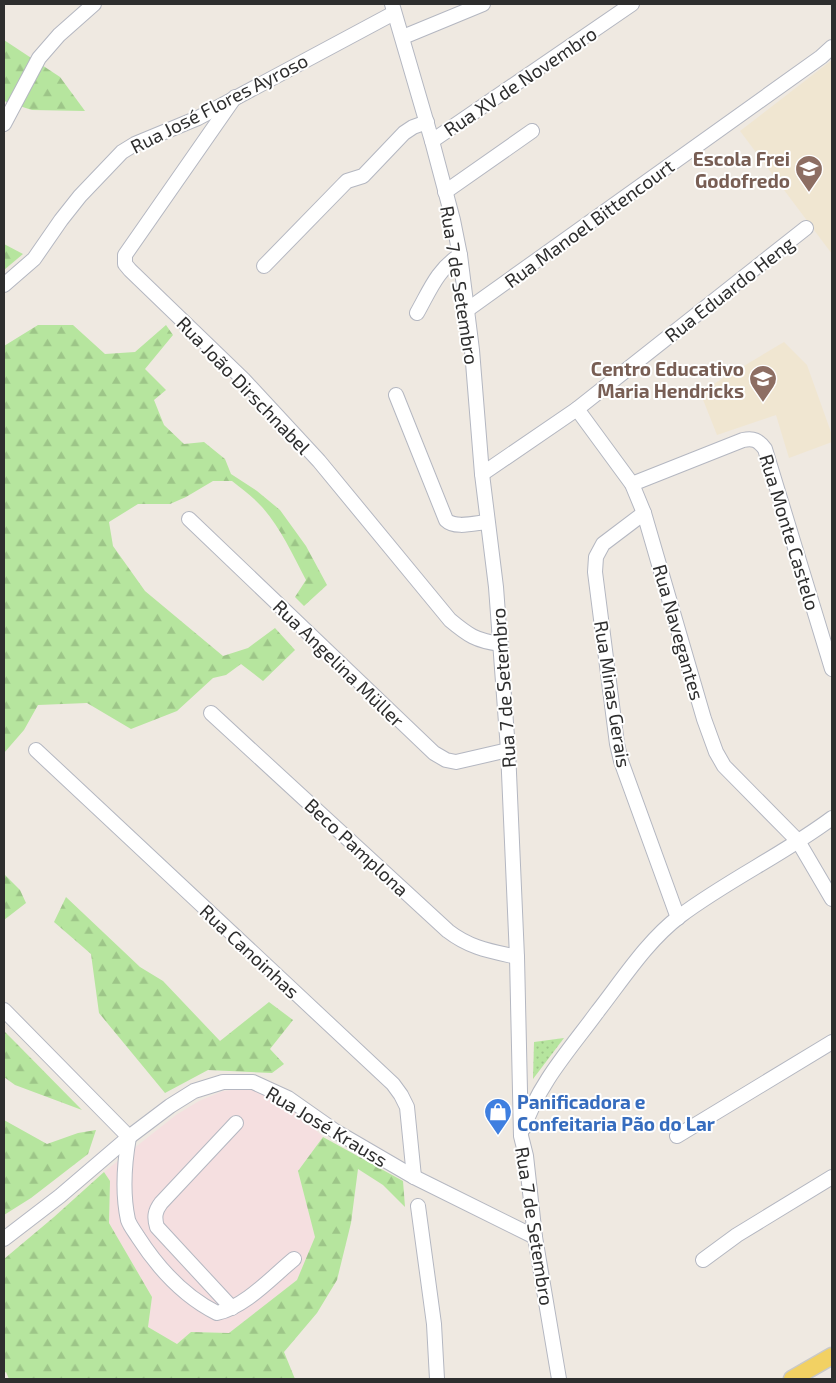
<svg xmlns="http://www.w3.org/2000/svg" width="836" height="1383" font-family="'Exo 2',sans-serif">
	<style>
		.education { fill: #f0e6d1 }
		.medical { fill: #f5dfe0 }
		.forest { fill: url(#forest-firs) }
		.park { fill: url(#park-dots) }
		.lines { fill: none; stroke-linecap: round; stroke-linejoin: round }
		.minor-casing { stroke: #b4b7c1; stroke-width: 16 }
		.major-casing { stroke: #c9c9c9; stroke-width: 19 }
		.minor { stroke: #fff; stroke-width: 14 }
		.major { stroke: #f2d163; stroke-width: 16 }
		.labels { text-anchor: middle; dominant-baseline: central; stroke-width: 4; stroke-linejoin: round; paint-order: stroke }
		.street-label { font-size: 19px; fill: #2e2e2e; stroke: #fff }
		.education-label { font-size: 19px; font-weight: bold; fill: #785e54; stroke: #fff; text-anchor: end }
		.shop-label { font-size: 19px; font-weight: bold; fill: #366cbe; stroke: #fff; text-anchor: start }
	</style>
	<defs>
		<pattern id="forest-firs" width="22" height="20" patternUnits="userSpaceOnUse" patternTransform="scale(1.25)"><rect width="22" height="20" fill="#b6e59e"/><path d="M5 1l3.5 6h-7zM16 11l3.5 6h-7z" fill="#9dc588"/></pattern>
		<pattern id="park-dots" width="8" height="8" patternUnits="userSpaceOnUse" patternTransform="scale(1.25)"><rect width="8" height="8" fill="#b6e59e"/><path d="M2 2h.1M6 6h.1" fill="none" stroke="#9dc588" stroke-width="1.8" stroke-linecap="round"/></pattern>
	</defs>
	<rect width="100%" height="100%" fill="#efe9e1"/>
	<g class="education">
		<path d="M 832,60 L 832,254 L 740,131 Z"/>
		<path d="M 784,342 L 807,365 L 832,435 L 832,442 L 789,458 L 776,415 L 717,435 L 700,392 Z"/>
	</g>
	<path class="medical" d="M 255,1087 L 289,1104 L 323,1137 L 298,1171 L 315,1237 L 297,1280 L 229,1333 L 191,1332 L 177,1344 L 148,1327 L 152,1297 L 109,1223 L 110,1182 L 104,1172 L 176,1115 L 199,1101 L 223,1091 Z"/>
	<g class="forest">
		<path d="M 4,40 L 60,77 L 85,111 L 32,110 L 4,101 Z"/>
		<path d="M 4,244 L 23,254 L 4,270 Z"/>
		<path d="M 38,325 L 73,325 L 105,354 L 135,352 L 166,325 L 173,335 L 145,369 L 166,390 L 154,400 L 164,425 L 184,444 L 204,442 L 225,459 L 231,474 L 257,491 L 280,510 L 306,546 L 327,585 L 304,606 L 295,597 L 306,580 C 293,555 280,527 262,507 C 253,497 242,489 232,481 L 213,481 L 186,497 L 170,504 L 138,504 L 109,522 L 113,546 L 145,591 L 223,656 L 248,648 L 275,628 L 295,650 L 263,681 L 241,664 L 226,675 L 213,678 L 177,711 L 131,729 L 87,703 L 38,705 L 24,730 L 4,753 L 4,346 Z"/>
		<path d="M 4,874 L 20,890 L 26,903 L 4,920 Z"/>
		<path d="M 66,897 L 140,967 L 163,981 L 220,1041 L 269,1002 L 293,1020 L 270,1049 L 284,1064 L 272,1073 L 208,1070 L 165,1093 L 99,1013 L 91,954 L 54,922 Z"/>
		<path d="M 4,1031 L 14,1041 L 82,1110 L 15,1085 L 4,1077 Z"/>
		<path d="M 4,1120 L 47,1144 L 78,1133 L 96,1130 L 88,1154 L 31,1198 L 4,1215 Z"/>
		<path d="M 323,1137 L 403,1181 L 405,1207 L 383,1185 L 358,1169 L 351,1223 L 337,1280 L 317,1313 L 284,1352 L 295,1379 L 9,1379 L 6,1372 L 4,1373 L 4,1259 L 54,1217 L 104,1172 L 110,1181 L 109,1223 L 152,1297 L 148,1327 L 177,1344 L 191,1332 L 229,1333 L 297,1280 L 315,1237 L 298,1171 Z"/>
	</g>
	<path class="park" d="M 564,1038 L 533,1079 L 534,1042 Z"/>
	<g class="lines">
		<defs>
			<g id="minor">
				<path d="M 392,4 L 432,141 L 453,220 L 460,255 L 472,350 L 482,474 L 496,587 L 508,750 L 517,957 L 521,1136 L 526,1156 L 535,1237 L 559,1379"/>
				<path d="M 403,37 L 483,4"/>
				<path d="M 235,97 L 125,255 L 125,264 L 130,270 L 243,379 L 319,461 L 450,620 C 468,635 476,641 501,644"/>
				<path d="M 4,124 L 39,58 L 59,35 L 94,4"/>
				<path d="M 432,141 L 632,4"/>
				<path d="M 445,192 L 532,131"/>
				<path d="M 264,266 L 343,185 L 347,181 L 363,176 L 404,133 L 413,127 L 427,122"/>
				<path d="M 4,285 L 34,259 L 61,220 L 80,196 L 122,152 L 135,144 L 198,118 L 394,13"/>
				<path d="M 467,310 L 821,57 L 832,47"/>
				<path d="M 417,313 C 430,290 437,270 460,255"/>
				<path d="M 396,395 L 446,520 C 455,529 475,523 487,522"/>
				<path d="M 577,409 L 632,484 L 644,513 L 704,719 L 716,752 L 724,766 L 798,841 L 832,899"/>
				<path d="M 482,474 L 577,409 L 806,228"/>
				<path d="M 632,484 L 743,440 C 754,438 758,440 765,449 L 832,669"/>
				<path d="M 644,513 L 603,544 L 596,557 L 595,572 L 617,744 L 621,761 L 678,918"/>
				<path d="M 189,519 L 434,753 L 446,760 L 456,762 L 508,750"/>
				<path d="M 211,713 L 448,931 C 470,948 490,951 517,957"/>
				<path d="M 36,750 L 393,1084 L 401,1095 L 407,1107 L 414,1177"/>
				<path d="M 4,1010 L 129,1137"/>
				<path d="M 524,1128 C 538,1084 571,1048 598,1011 C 623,979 647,941 680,916 C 728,880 784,854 832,818"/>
				<path d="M 677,1136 L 832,1042"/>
				<path d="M 129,1137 C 124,1165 122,1192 128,1220 C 130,1226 135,1232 138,1237 C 158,1268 185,1297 217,1313 C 245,1307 272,1277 294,1259"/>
				<path d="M 418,1206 L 434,1324 L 437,1379"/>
				<path d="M 4,1239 L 60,1196 L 129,1137 L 170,1106 L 194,1091 L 223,1082 L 253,1082 L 288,1098 L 335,1131 L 414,1177 L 535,1237"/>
				<path d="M 703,1260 L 737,1235 L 832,1177"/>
				<path d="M 232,1308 L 157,1227 C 154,1217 155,1211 161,1203 L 236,1123"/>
			</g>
			<path id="major" d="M 792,1379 L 832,1356"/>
		</defs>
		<use href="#minor" class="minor-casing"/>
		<use href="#major" class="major-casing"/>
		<use href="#minor" class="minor"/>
		<use href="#major" class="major"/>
	</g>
	<defs>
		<symbol id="school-pin" viewBox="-11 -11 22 30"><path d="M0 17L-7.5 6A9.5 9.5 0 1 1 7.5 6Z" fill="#8d6e63" stroke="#fff"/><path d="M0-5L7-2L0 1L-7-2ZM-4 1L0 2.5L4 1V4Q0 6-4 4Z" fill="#fff"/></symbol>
		<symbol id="shop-pin" viewBox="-11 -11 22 30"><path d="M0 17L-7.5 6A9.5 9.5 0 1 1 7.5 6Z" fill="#3f7fe0" stroke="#fff"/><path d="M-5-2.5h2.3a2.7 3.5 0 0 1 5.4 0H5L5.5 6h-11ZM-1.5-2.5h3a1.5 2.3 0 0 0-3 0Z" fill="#fff"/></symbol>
	</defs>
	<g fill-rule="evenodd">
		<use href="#school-pin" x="793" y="153" width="32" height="43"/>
		<use href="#school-pin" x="747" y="363" width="32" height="43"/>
		<use href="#shop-pin" x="482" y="1096" width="32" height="43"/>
	</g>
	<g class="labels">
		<g class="street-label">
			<text transform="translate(520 81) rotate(-34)">Rua XV de Novembro</text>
			<text transform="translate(219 103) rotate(-27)">Rua José Flores Ayroso</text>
			<text transform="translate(589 223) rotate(-36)">Rua Manoel Bittencourt</text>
			<text transform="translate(460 285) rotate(81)">Rua 7 de Setembro</text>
			<text transform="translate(729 289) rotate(-38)">Rua Eduardo Heng</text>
			<text transform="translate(244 385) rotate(46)">Rua João Dirschnabel</text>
			<text transform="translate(790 532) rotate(73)">Rua Monte Castelo</text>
			<text transform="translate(679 632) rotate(74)">Rua Navegantes</text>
			<text transform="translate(339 663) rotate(44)">Rua Angelina Müller</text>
			<text transform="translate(503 688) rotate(-94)">Rua 7 de Setembro</text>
			<text transform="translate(613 694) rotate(81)">Rua Minas Gerais</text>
			<text transform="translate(357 847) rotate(43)">Beco Pamplona</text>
			<text transform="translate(250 951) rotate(43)">Rua Canoinhas</text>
			<text transform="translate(327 1126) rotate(31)">Rua José Krauss</text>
			<text transform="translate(535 1226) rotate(81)">Rua 7 de Setembro</text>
		</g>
		<g class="education-label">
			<text x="790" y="158">Escola Frei<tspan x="790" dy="22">Godofredo</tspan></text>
			<text x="744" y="368">Centro Educativo<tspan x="744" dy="22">Maria Hendricks</tspan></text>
		</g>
		<g class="shop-label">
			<text x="517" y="1101">Panificadora e<tspan x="517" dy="22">Confeitaria Pão do Lar</tspan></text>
		</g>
	</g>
	<rect width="836" height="1383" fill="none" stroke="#2e2e2e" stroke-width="10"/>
</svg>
